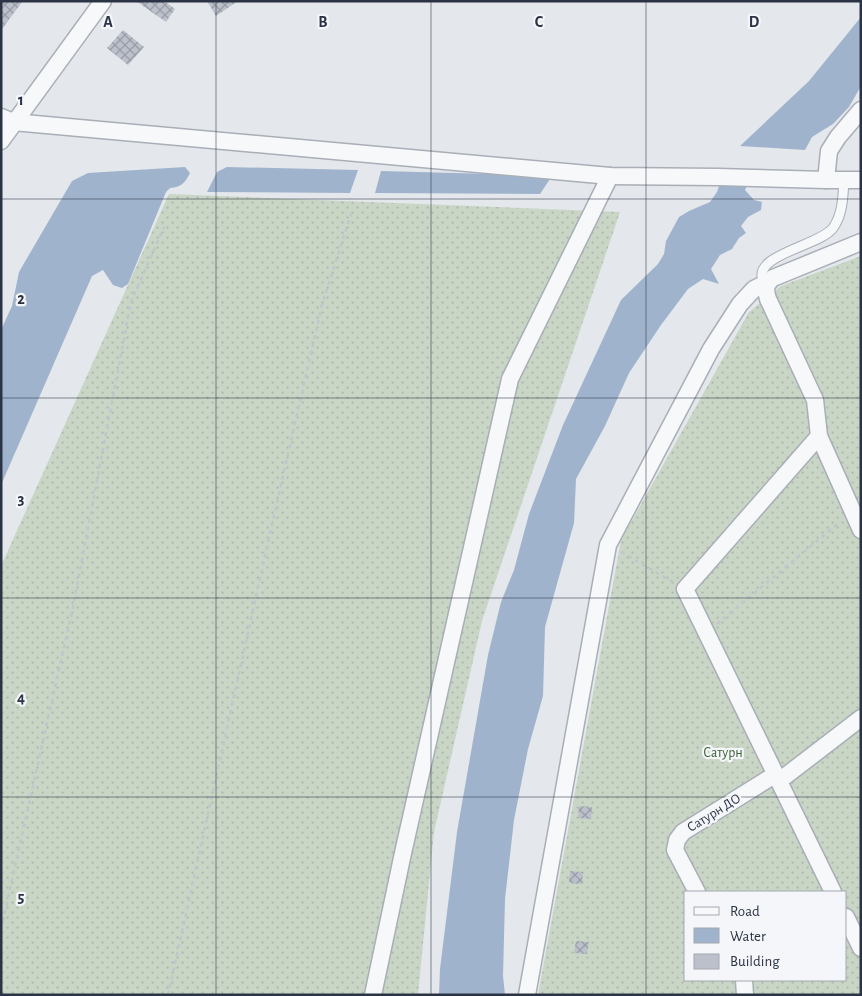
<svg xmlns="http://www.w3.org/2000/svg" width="862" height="996" font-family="'Alegreya Sans',sans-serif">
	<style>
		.garden { fill: url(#garden-dots); fill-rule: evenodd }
		.water { fill: #9fb4cc }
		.building { fill: url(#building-cross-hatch) }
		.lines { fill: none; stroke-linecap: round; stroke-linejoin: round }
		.service-casing { stroke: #a9aeb7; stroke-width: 11 }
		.minor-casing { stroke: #a9aeb7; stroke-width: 19 }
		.path { stroke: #c2c5cb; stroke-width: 2.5; stroke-dasharray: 4 4; stroke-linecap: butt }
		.service { stroke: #f7f8fa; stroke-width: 9 }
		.minor { stroke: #f7f8fa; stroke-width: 16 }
		.grid { fill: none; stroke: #2b3445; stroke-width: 1; stroke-opacity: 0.55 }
		.labels { text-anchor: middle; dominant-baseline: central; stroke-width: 4.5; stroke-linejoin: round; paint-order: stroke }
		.park-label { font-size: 14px; fill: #3f6138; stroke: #f4f6f9 }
		.street-label { font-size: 14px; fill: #2b3445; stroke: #f4f6f9 }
		.grid-label { font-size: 16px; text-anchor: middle; font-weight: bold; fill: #2b3445; stroke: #f4f6f9; stroke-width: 4.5; stroke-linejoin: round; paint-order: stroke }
	</style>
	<defs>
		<pattern id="garden-dots" width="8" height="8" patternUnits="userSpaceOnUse" patternTransform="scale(1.25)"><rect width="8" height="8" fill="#c9d6c5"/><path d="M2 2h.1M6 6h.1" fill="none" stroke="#adb8ab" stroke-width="1.8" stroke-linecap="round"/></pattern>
		<pattern id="building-cross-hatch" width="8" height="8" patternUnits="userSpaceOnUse" patternTransform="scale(1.25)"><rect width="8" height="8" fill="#bbc0ca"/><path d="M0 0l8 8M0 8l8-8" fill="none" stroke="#989da6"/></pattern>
	</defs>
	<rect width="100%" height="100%" fill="#e4e7ec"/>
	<g class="garden">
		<path d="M 169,194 L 620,212 L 482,621 L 434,832 L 418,995 L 1,995 L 1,566 Z"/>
		<path d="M 861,256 L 861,995 L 538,995 L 621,540 L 749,312 L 781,286 ZM 686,892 L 846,892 L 846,980 L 686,980 Z"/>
	</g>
	<g class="water">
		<path d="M 861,17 L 861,86 L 849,107 L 833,124 L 812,137 L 805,150 L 740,146 L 809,81 Z"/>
		<path d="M 185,167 L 190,173 C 185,183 181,187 170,188 L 166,192 L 128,284 L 122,288 L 113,285 L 103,270 L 92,276 L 1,485 L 1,330 L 12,306 L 19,272 L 72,181 L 88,173 Z"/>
		<path d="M 227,167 L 358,170 L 350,193 L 207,192 L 217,172 Z"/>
		<path d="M 381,171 L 533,175 L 550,179 L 540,194 L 375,193 Z"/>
		<path d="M 720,183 L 748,183 L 745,190 L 754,200 L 762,202 L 761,210 L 748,217 L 741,226 L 746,233 L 739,238 L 732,249 L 720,255 L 711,269 L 719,284 L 703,279 L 688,289 L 661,325 L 629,373 L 605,426 L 576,479 L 574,523 L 545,627 L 543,696 L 528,749 L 514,820 L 505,899 L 503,976 L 505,995 L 439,995 L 440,969 L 457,832 L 488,655 L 501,602 L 514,570 L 529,514 L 563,425 L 621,300 L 658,264 L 664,254 L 666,241 L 679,217 L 689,211 L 710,202 L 717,192 Z"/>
	</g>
	<g class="building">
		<path d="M 1,1 L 23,1 L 1,30 Z"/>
		<path d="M 136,1 L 164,1 L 175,9 L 166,22 Z"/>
		<path d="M 207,1 L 238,1 L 216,16 Z"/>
		<path d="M 123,30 L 144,47 L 128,65 L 107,48 Z"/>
		<path d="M 579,806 L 592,807 L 591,819 L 578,818 Z"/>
		<path d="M 570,871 L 583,872 L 582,884 L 569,883 Z"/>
		<path d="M 576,941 L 589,942 L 587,954 L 574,953 Z"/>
	</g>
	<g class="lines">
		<defs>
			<path id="service" d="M 766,286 C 744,255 819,247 833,228 C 843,214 843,196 844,179"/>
			<g id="minor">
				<path d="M 1,117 L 13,122 L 610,176 L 718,177 L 826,180 L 861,180"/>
				<path d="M 1,141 L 103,1"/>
				<path d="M 826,180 L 829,151 L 838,137 L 861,110"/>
				<path d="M 861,242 L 773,278 C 765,285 765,289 768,299 L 815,400 L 819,436 L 861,530"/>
				<path d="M 819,436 L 685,589 L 833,892"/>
				<path d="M 779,781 L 861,718"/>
				<path d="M 697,892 L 675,850 L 677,840 L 683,832 L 768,779 L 777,776"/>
				<path d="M 846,917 L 861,948"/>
				<path d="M 744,980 L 745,995"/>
				<path d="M 373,995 L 403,853 L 510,379 L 610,176"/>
				<path d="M 527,995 L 608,545 L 711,349 L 740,304 L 754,289 L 760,286 L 766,286"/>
			</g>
		</defs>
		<use href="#service" class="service-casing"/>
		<use href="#minor" class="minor-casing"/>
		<g class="path">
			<path d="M 621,552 L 673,582"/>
			<path d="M 717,624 L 840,522"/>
			<path d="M 1,929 L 73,607 L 131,302 L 164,227"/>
			<path d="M 168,995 L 270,533 L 322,305 L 351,214"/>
		</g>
		<use href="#service" class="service"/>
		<use href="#minor" class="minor"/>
	</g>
	<path class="grid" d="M 216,1 L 216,995M 431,1 L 431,995M 646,1 L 646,995M 1,199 L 861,199M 1,398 L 861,398M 1,598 L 861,598M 1,797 L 861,797"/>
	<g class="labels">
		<g class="park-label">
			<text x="723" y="753">Сатурн</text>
		</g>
		<g class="street-label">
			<text transform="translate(714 813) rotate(-32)">Сатурн ДО</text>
		</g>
	</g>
	<g class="grid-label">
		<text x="108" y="27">A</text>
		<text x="323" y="27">B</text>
		<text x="539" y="27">C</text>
		<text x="754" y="27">D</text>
		<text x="21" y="105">1</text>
		<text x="21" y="304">2</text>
		<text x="21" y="504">3</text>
		<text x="21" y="703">4</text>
		<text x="21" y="902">5</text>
	</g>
	<rect width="862" height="996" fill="none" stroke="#2b3445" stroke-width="5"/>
	<rect x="684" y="891" width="162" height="90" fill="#f4f6f9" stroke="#a4a8b1"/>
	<rect x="694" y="907" width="25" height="8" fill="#f7f8fa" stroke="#a4a8b1"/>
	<text x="730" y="916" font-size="15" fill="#2b3445">Road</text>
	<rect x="694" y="928" width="25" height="15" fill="#9fb4cc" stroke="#a4a8b1"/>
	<text x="730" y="941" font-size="15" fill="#2b3445">Water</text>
	<rect x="694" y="954" width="25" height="15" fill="#bbc0ca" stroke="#a4a8b1"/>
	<text x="730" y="966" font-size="15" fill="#2b3445">Building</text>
</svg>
